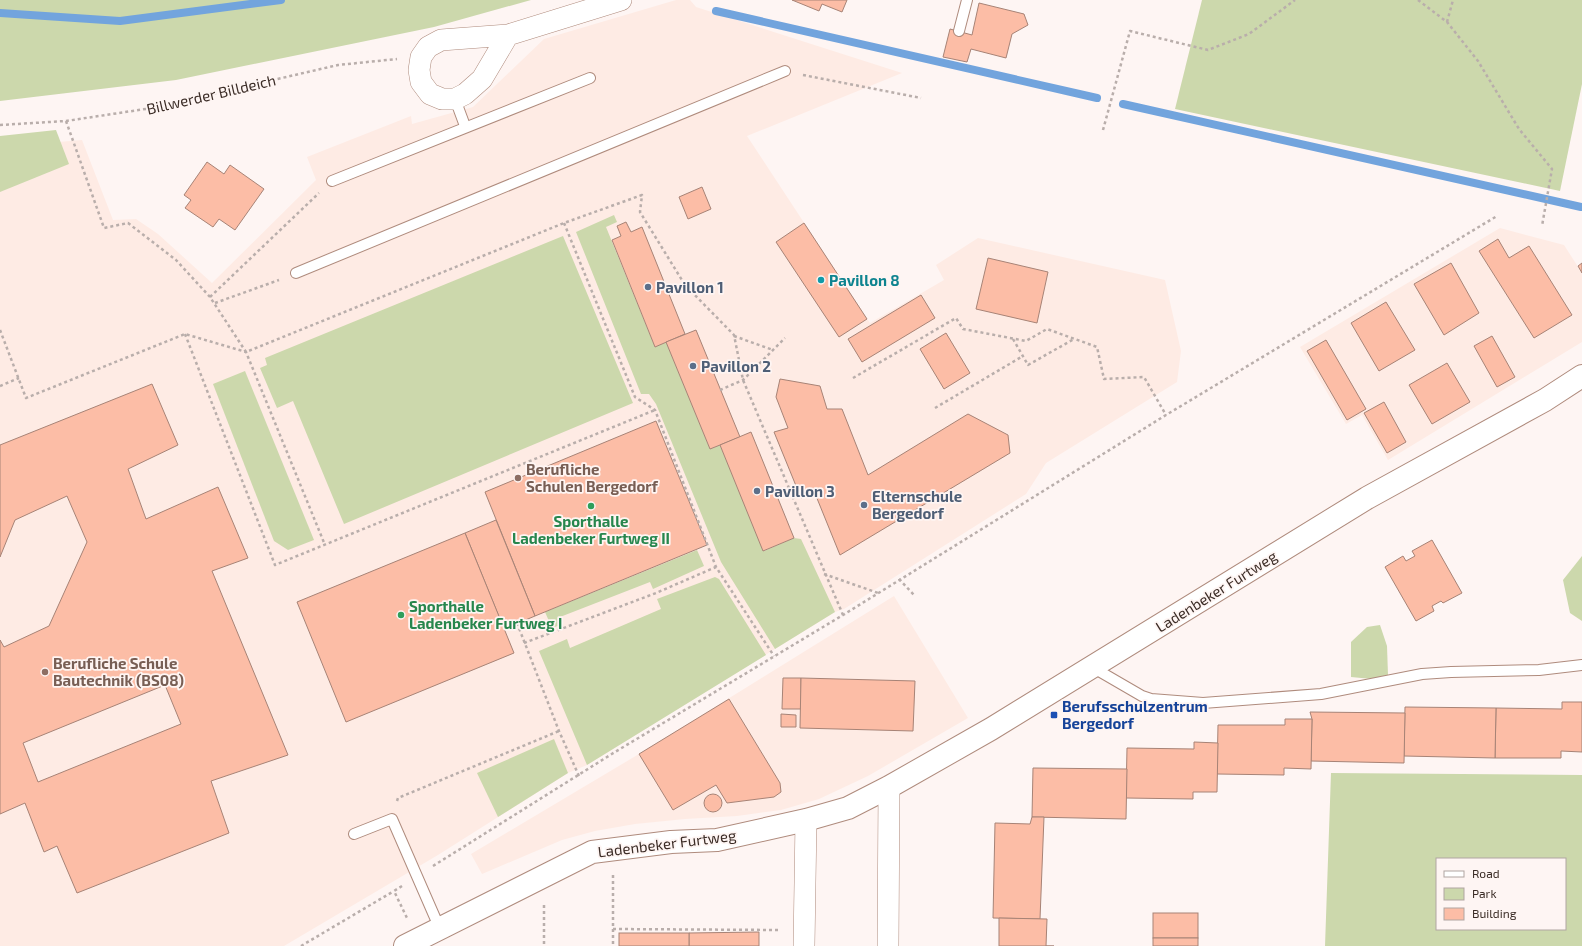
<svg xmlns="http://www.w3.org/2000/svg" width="1582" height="946" font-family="'Exo 2',sans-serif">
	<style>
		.built { fill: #feebe4 }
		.green { fill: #ccd8ac; fill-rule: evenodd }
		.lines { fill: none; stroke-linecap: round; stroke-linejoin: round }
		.stream { stroke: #72a4dd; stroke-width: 8 }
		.building { fill: #fcbda6; stroke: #a78376; fill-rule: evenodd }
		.service-casing { stroke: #af8b7d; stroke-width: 12 }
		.minor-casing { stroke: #af8b7d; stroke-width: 22 }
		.tertiary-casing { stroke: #af8b7d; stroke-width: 24 }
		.path { stroke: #b9aeab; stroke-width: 2.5; stroke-dasharray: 3 3; stroke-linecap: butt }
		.service { stroke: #fff; stroke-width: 10 }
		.minor { stroke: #fff; stroke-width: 21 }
		.tertiary { stroke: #fff; stroke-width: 22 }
		.culture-dot { fill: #0f9aa8; stroke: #fef5f3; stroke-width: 1.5 }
		.service-dot { fill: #5c6f8a; stroke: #fef5f3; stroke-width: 1.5 }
		.education-dot { fill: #8d6e63; stroke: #fef5f3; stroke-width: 1.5 }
		.leisure-dot { fill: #2e9e5b; stroke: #fef5f3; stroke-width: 1.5 }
		.transit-dot { fill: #1a4fb4; stroke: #fef5f3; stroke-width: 1.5 }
		.labels { text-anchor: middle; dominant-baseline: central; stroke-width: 3.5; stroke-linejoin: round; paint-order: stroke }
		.street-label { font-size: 15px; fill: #3b2c26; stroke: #fef5f3 }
		.culture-label { font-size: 15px; font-weight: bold; fill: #0d838f; stroke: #fef5f3; text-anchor: start }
		.service-label { font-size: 15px; font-weight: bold; fill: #4e5e75; stroke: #fef5f3; text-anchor: start }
		.education-label { font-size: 15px; font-weight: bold; fill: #785e54; stroke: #fef5f3; text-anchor: start }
		.leisure-label { font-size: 15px; font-weight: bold; fill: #27864d; stroke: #fef5f3 }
		.transit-label { font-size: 15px; font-weight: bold; fill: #164399; stroke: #fef5f3; text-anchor: start }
	</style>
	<rect width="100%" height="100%" fill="#fef5f3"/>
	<g class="built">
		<path d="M 676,0 L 690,0 L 696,7 L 902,73 L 747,136 L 870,323 L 944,280 L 936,265 L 978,238 L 1165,280 L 1181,351 L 1177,382 L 1046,463 L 1026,494 L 844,609 L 835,612 L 587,765 L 568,773 L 438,855 L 284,946 L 0,946 L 0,147 L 82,140 L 113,220 L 136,219 L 158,234 L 212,283 L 316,180 L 307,157 L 411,116 L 412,124 L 473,107 L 544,39 Z"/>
		<path d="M 1500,228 L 1564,245 L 1582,273 L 1582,342 L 1388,460 L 1362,415 L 1346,424 L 1300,347 Z"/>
		<path d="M 894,596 L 968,718 L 868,776 L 819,799 L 781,810 L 737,816 L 685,819 L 635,824 L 595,831 L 562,840 L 482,874 L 471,854 L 639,754 Z"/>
	</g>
	<g class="green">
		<path d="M 0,0 L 531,0 L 434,27 L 176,80 L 0,101 Z"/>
		<path d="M 1202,0 L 1582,0 L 1582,84 L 1560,191 L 1175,109 Z"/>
		<path d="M 56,130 L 69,164 L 0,192 L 0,136 Z"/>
		<path d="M 614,215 L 617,222 L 606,227 L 655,347 L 666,342 L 710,449 L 720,445 L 764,551 L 794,538 L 801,539 L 835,612 L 775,649 L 721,562 L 656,404 L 649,394 L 641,394 L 576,232 Z"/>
		<path d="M 563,236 L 633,403 L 344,524 L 293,401 L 277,408 L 260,368 L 267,365 L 265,358 Z"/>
		<path d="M 245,371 L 314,540 L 288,550 L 274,541 L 213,384 Z"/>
		<path d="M 697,550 L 704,566 L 653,589 L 650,582 L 560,617 L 563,624 L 552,628 L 545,612 Z"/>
		<path d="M 1582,556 L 1582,621 L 1570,613 L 1563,580 Z"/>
		<path d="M 715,577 L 719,579 L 766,655 L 587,765 L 539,651 L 567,639 L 570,648 L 661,609 L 657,599 Z"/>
		<path d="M 1380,625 L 1387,646 L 1388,675 L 1372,679 L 1351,677 L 1351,642 L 1367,627 Z"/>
		<path d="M 554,739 L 568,773 L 498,817 L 477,773 Z"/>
		<path d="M 1331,773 L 1582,775 L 1582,946 L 1325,946 ZM 1437,859 L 1565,859 L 1565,929 L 1437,929 Z"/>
	</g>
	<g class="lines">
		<g class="stream">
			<path d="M 716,11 L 1097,98"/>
			<path d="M 0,13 L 120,21 L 281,0"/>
			<path d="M 1123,104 L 1581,207"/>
		</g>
	</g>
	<g class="building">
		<path d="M 792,0 L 847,0 L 842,12 L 822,4 L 819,11 Z"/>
		<path d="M 979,3 L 1024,14 L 1028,25 L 1012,34 L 1006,58 L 971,49 L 967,62 L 943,57 L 950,29 L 972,35 Z"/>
		<path d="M 207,162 L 224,174 L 230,165 L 264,189 L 235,230 L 219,219 L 213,227 L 185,208 L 191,200 L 184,195 Z"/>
		<path d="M 702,187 L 711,209 L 688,219 L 679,197 Z"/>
		<path d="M 626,222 L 631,232 L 642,227 L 685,334 L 655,347 L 612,240 L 621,236 L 617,226 Z"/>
		<path d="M 804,223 L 867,319 L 839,337 L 776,242 Z"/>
		<path d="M 1498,239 L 1509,258 L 1529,246 L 1572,315 L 1534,338 L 1479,251 Z"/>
		<path d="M 988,258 L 1048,272 L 1037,323 L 976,309 Z"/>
		<path d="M 1451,263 L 1479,313 L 1444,335 L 1414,284 Z"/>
		<path d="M 1582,263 L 1582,273 L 1578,266 Z"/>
		<path d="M 921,295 L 935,318 L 862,362 L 848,339 Z"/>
		<path d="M 1386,302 L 1415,350 L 1379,371 L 1351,323 Z"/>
		<path d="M 696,330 L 740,437 L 710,449 L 666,342 Z"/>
		<path d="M 946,333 L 970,373 L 944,389 L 920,349 Z"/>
		<path d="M 1492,336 L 1515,377 L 1497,387 L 1474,346 Z"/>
		<path d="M 1326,340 L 1366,409 L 1347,420 L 1307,351 Z"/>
		<path d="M 1447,363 L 1470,402 L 1432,424 L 1409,385 Z"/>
		<path d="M 780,379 L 820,386 L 827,409 L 842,409 L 868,475 L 968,414 L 1008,435 L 1010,453 L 840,555 L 814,491 L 801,498 L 774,432 L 788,428 L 776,397 Z"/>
		<path d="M 152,384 L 178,445 L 128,469 L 146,519 L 218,487 L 248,558 L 212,571 L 288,755 L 211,781 L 229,833 L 77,893 L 57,846 L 44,852 L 25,803 L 0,814 L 0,640 L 4,647 L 49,626 L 87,542 L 67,496 L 15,520 L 0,557 L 0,445 ZM 165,685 L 181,724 L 38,782 L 23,743 Z"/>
		<path d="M 1384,402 L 1406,442 L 1387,453 L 1364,413 Z"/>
		<path d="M 656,421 L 707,545 L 535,616 L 485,492 Z"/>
		<path d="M 751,432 L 794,538 L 763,551 L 720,445 Z"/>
		<path d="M 496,520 L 535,616 L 504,629 L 465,533 Z"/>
		<path d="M 465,533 L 514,653 L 346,722 L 297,602 Z"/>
		<path d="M 1432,540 L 1462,593 L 1443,603 L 1441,601 L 1432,606 L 1434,611 L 1416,621 L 1385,567 L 1403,556 L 1406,561 L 1415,556 L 1412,551 Z"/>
		<path d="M 783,678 L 801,678 L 801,709 L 782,709 Z"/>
		<path d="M 801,678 L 915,681 L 913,731 L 800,728 Z"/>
		<path d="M 729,699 L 780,783 L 781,792 L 774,797 L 727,803 L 716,785 L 673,810 L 639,754 Z"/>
		<path d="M 1562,702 L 1582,702 L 1582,752 L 1561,751 L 1561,758 L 1495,758 L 1496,708 L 1562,709 Z"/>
		<path d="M 1405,707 L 1496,708 L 1495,758 L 1404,756 Z"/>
		<path d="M 1310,712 L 1405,713 L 1404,763 L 1311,761 L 1312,719 Z"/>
		<path d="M 781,714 L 796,715 L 796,727 L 781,727 Z"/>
		<path d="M 1285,719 L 1312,719 L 1311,769 L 1284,768 L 1284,775 L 1217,774 L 1218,725 L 1285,725 Z"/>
		<path d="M 1194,742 L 1218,743 L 1217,792 L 1193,792 L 1193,799 L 1126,798 L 1127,748 L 1194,749 Z"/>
		<path d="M 1033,768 L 1127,769 L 1126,819 L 1032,817 Z"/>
		<circle cx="713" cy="803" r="9"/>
		<path d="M 1032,817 L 1044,817 L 1040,919 L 993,918 L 995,823 L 1030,824 Z"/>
		<rect x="1153" y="913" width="45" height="25"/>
		<path d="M 999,918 L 1047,919 L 1046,946 L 1054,946 L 999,946 Z"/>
		<path d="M 759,932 L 759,946 L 689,946 L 689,933 Z"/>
		<rect x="619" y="933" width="70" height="13"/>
		<rect x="1153" y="938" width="45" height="8"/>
	</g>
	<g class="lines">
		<defs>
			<g id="service">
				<path d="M 959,31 L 967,0"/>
				<path d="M 455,99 L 465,126"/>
				<path d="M 332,181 L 590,78"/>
				<path d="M 296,273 L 785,71"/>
				<path d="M 1092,667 L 1142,696 L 1151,699 L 1203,703 L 1321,694 L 1422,674 L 1451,672 L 1539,670 L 1582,665"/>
				<path d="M 354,834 L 392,819 L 440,929"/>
			</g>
			<g id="minor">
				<path d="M 508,35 L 482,79 L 465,94 L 455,99 L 442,99 L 430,94 L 421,82 L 419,70 L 421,57 L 428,47 L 441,40 L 508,35 L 621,0"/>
				<path d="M 804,946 L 806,820"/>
				<path d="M 888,946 L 889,787"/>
			</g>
			<path id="tertiary" d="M 405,946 L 592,852 L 671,842 L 717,840 L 806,820 L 848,808 L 889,787 L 991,729 L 1367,498 L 1545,400 L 1582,376"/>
		</defs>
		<use href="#service" class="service-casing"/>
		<use href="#minor" class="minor-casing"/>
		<use href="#tertiary" class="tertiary-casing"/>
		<g class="path">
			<path d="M 1418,0 L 1447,22 L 1478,61 L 1519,129 L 1552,169 L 1542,226"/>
			<path d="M 1447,22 L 1453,0"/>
			<path d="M 803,75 L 921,98"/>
			<path d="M 66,121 L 104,228 L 128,223 L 176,260 L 210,297 L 246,352 L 564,223 L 642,195 L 640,212 L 685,285 L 734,335 L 743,380 L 843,615"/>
			<path d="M 0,125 L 66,121 L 152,108 L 338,65 L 397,59"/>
			<path d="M 1103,130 L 1130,31 L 1208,50 L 1249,34 L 1295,0"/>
			<path d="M 564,223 L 635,397 L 655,410 L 716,567 L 774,656"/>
			<path d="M 210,297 L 319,193"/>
			<path d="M 215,303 L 279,280"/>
			<path d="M 0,330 L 26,398 L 185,334 L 246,352 L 325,545"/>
			<path d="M 185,334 L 275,565 L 655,410"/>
			<path d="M 734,336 L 773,350"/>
			<path d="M 1013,339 L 1028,365 L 1074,339"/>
			<path d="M 853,378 L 956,318 L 963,329 L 1026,341 L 1047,329 L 1097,347 L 1104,379 L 1144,377 L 1166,415"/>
			<path d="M 0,386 L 19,378"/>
			<path d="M 720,390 L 743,380 L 785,338"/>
			<path d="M 935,408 L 1023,356"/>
			<path d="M 824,574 L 878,593"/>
			<path d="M 899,579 L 915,596"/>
			<path d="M 517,623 L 559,731 L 579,776"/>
			<path d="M 524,643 L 656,593 L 716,567"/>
			<path d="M 397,801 L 398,798 L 559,731"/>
			<path d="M 433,866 L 615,752 L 843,615 L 1166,415 L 1497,216"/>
			<path d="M 613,875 L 613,946"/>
			<path d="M 402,886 L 394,891 L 407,918"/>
			<path d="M 544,905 L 544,946"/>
			<path d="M 613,929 L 781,930"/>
			<path d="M 301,946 L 394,891"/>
		</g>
		<use href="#service" class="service"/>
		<use href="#minor" class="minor"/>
		<use href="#tertiary" class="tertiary"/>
	</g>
	<circle class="culture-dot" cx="821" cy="280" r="4"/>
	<g class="service-dot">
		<circle cx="648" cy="287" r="4"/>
		<circle cx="693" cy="366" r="4"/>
		<circle cx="757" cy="491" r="4"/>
		<circle cx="864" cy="505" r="4"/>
	</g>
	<g class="education-dot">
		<circle cx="518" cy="478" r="4"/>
		<circle cx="45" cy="672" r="4"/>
	</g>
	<g class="leisure-dot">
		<circle cx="591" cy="506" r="4"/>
		<circle cx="401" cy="615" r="4"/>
	</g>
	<rect class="transit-dot" x="1050" y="711" width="8" height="8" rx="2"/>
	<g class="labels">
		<g class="street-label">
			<text transform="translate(211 94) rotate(-13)">Billwerder Billdeich</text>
			<text transform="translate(1216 591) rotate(-32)">Ladenbeker Furtweg</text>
			<text transform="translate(667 843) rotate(-7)">Ladenbeker Furtweg</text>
		</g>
		<g class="culture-label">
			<text x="829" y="280">Pavillon 8</text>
		</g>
		<g class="service-label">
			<text x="656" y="287">Pavillon 1</text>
			<text x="701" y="366">Pavillon 2</text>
			<text x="765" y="491">Pavillon 3</text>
			<text x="872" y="496">Elternschule<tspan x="872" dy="17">Bergedorf</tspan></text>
		</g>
		<g class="education-label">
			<text x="526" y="469">Berufliche<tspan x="526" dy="17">Schulen Bergedorf</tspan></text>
			<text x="53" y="663">Berufliche Schule<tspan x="53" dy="17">Bautechnik (BS08)</tspan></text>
		</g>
		<g class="leisure-label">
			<text x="591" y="521">Sporthalle<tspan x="591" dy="17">Ladenbeker Furtweg II</tspan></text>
			<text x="409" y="606" text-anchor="start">Sporthalle<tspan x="409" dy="17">Ladenbeker Furtweg I</tspan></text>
		</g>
		<g class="transit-label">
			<text x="1062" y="706">Berufsschulzentrum<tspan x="1062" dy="17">Bergedorf</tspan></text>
		</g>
	</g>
	<rect x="1436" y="858" width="130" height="72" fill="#fef5f3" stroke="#b0a5a1"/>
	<rect x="1444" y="871" width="20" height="6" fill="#ffffff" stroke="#b0a5a1"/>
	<text x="1472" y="878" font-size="12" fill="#3b2c26">Road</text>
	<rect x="1444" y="888" width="20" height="12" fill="#ccd8ac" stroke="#b0a5a1"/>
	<text x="1472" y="898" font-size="12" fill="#3b2c26">Park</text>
	<rect x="1444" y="908" width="20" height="12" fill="#fcbda6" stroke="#b0a5a1"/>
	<text x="1472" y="918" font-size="12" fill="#3b2c26">Building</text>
</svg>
